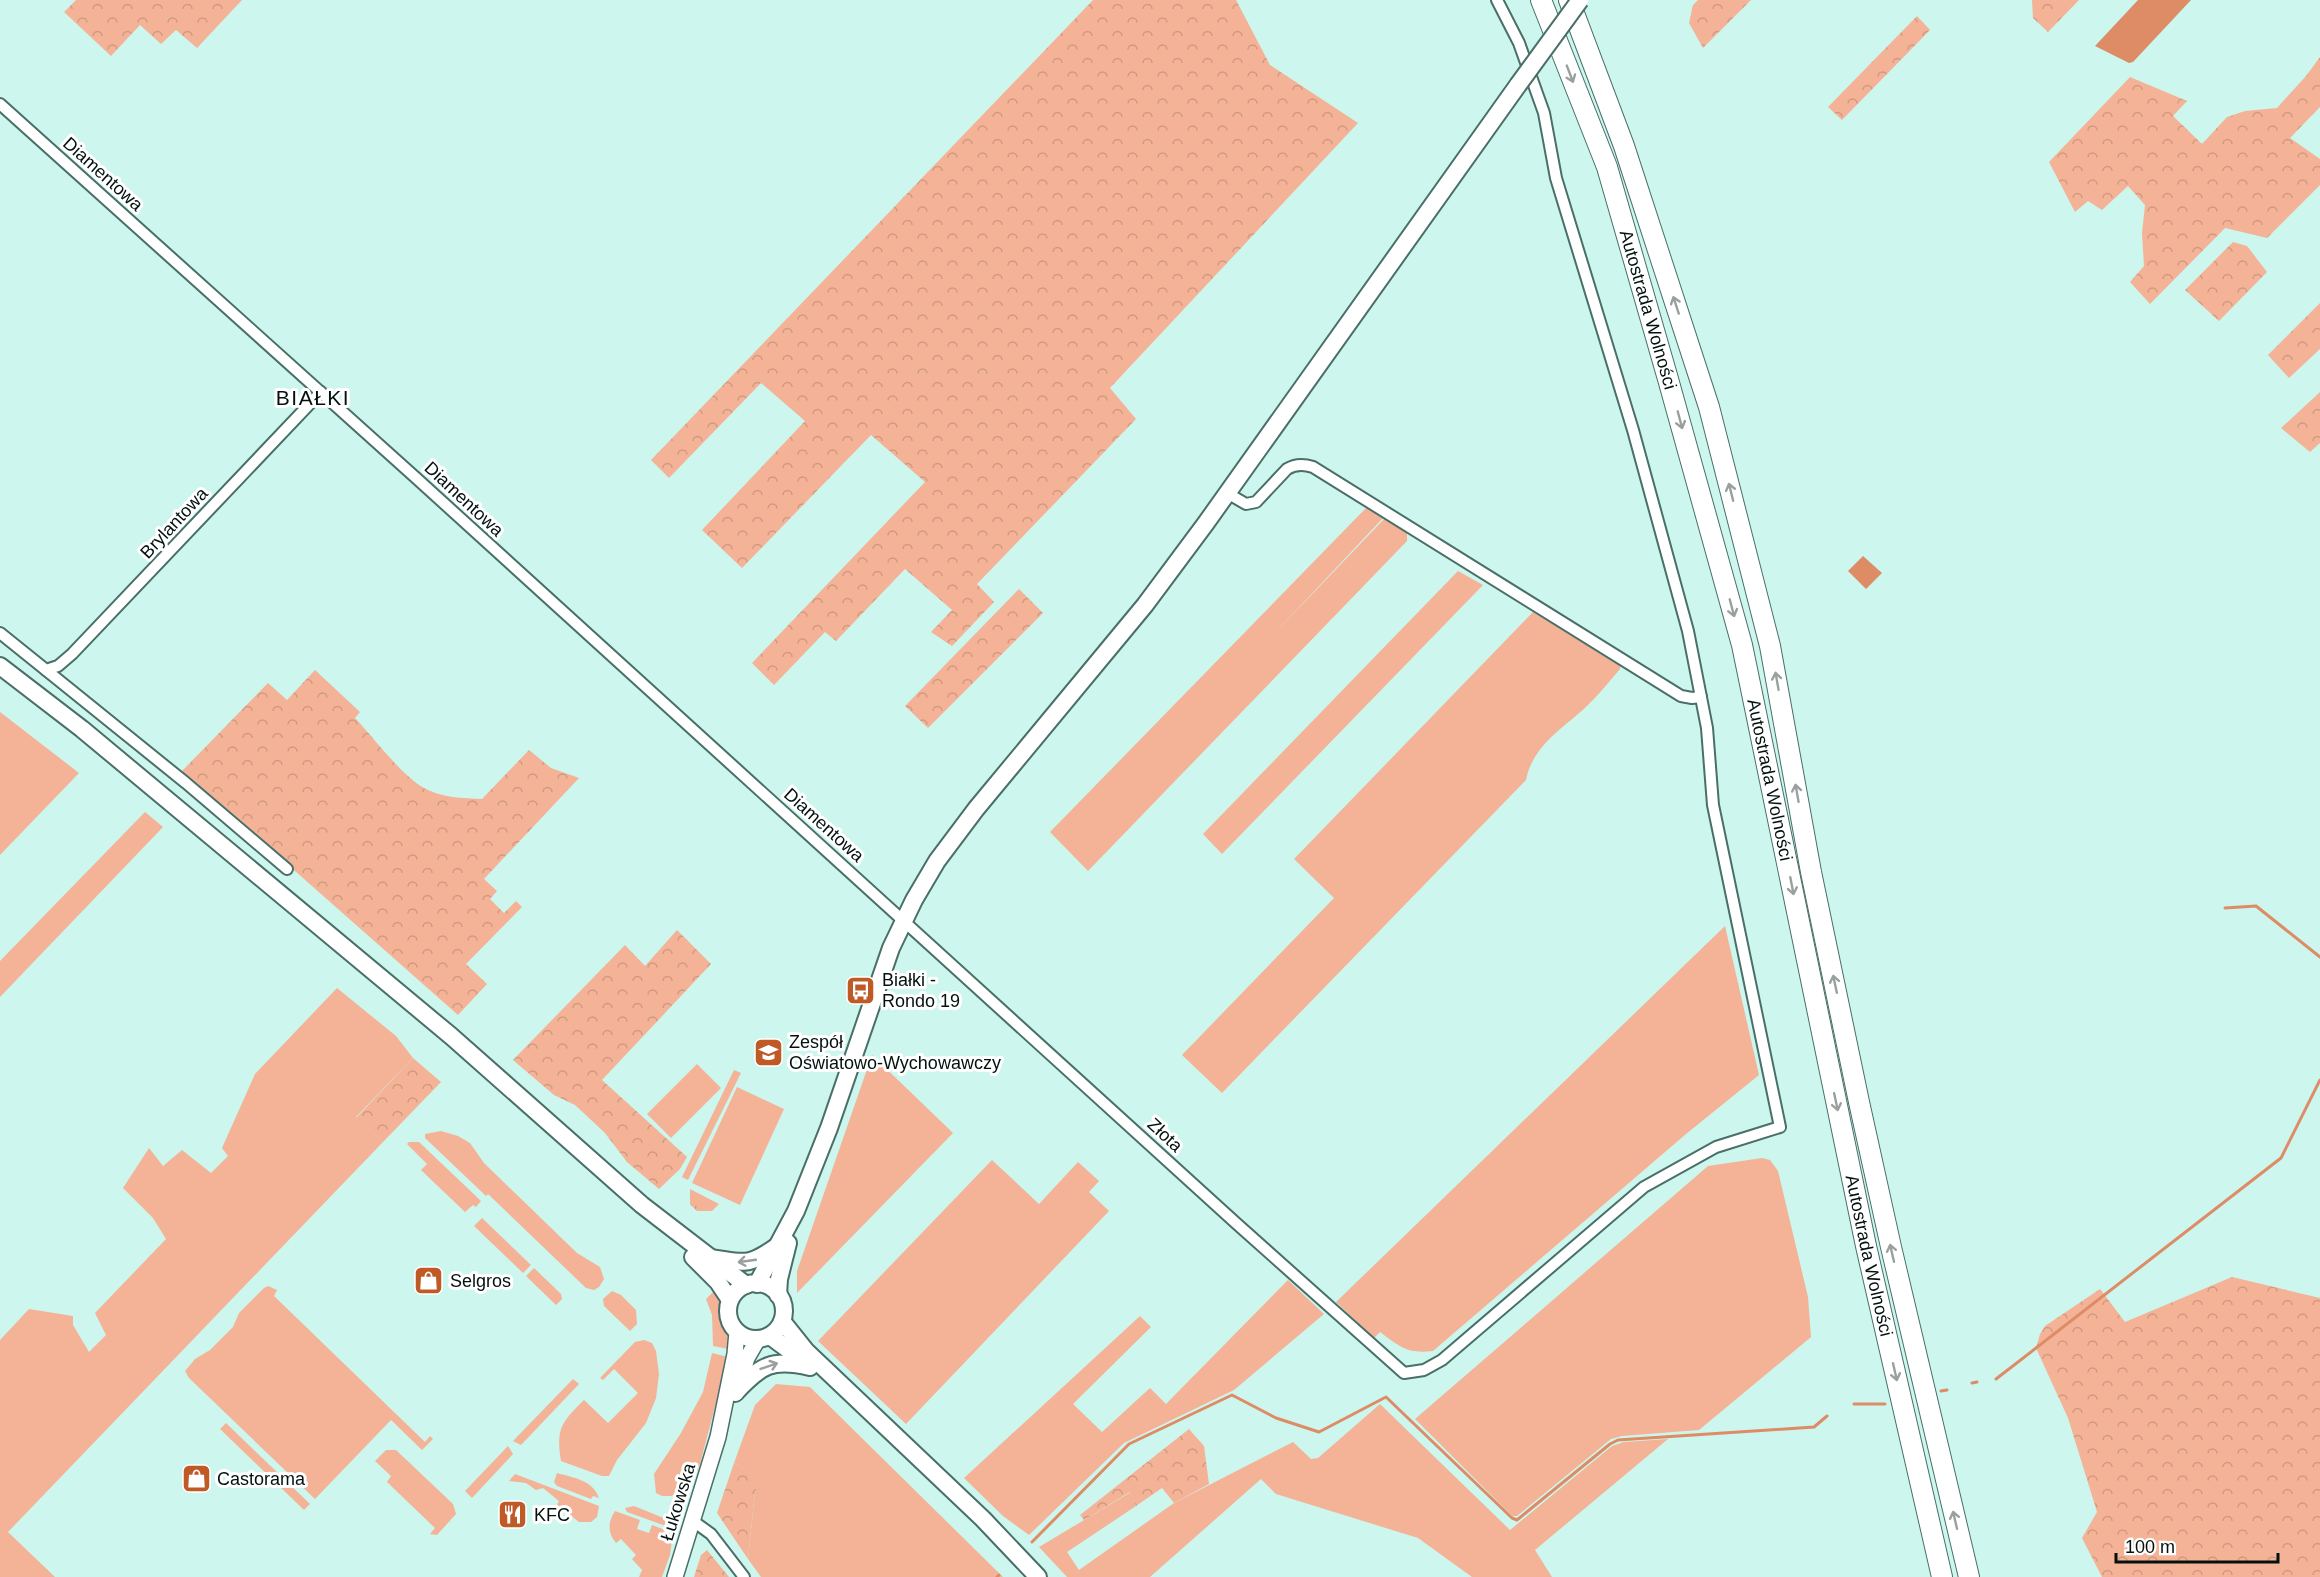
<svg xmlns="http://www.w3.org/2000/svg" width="2320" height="1577" font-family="Helvetica,sans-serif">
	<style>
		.green { fill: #f4b396 }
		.forest { fill: url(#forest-crowns) }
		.park { fill: url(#park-tufts) }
		.water { fill: #dd8c66 }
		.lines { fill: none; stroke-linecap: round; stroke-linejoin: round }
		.stream { stroke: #dd8c66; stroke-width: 3 }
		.street-casing { stroke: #496f68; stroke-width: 14 }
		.secondary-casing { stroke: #496f68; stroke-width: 18 }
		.primary-casing { stroke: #496f68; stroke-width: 20 }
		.highway-casing { stroke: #496f68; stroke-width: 22 }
		.street { stroke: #fff; stroke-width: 10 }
		.secondary { stroke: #fff; stroke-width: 15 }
		.primary { stroke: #fff; stroke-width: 16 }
		.highway { stroke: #fff; stroke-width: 20 }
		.primary-bridge-casing { stroke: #496f68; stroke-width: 20; stroke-linecap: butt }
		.primary-bridge { stroke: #fff; stroke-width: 16 }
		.oneway { stroke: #9aa09f }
		.labels { text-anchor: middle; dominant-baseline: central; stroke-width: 6; stroke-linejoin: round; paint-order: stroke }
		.street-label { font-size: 18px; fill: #03110f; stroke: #fff }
		.poi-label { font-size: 18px; fill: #03110f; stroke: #fff; text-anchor: start }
		.quarter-label { font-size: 21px; letter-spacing: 1.5px; fill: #03110f; stroke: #fff }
	</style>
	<defs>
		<pattern id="forest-crowns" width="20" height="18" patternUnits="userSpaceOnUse" patternTransform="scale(1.5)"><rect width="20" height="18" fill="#f4b396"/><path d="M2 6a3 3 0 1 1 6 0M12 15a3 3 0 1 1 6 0" fill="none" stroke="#d09980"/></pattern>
		<pattern id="park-tufts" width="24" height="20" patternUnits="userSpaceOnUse" patternTransform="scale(1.5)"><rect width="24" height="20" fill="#f4b396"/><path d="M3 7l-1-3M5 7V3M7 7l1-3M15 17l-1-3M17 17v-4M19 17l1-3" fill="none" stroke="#d09980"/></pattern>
	</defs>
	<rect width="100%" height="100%" fill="#ccf6ee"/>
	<g class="green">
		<path d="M 1366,508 L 1383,518 L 1273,635 L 1385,518 L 1407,532 L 1407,541 L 1088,871 L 1050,832 Z"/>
		<path d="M 1458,571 L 1483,585 L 1222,854 L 1203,834 Z"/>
		<path d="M 1533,612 L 1621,662 L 1620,669 C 1607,684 1594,701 1578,714 C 1556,733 1532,749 1526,780 L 1222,1093 L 1182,1055 L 1334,898 L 1294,859 Z"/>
		<path d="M 0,712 L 79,773 L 0,855 Z"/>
		<path d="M 145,812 L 163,827 L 0,997 L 0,961 Z"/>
		<path d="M 1725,926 L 1759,1075 L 1686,1134 L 1433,1351 C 1407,1354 1400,1347 1380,1332 L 1374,1338 L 1336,1302 Z"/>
		<path d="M 337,988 L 396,1036 L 413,1058 L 356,1117 L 383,1142 L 8,1532 L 55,1577 L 0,1577 L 0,1340 L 29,1309 L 73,1316 L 73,1325 L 89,1352 L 106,1335 L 95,1313 L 166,1239 L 153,1218 L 123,1188 L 149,1148 L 163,1166 L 182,1150 L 211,1173 L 228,1156 L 222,1148 L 255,1074 Z"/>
		<path d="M 872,1055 L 953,1133 L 797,1293 L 797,1271 Z"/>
		<path d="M 697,1064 L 721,1088 L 671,1138 L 647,1114 Z"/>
		<path d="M 734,1070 L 741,1073 L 688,1180 L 682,1177 Z"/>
		<path d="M 737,1087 L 784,1109 L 740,1205 L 692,1183 Z"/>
		<path d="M 441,1131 L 458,1136 L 470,1143 L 484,1163 L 577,1253 L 600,1267 L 604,1279 L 599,1287 L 594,1290 L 586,1288 L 488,1194 L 486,1196 L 425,1138 L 425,1134 Z"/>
		<path d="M 409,1142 L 419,1142 L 481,1201 L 476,1207 L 473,1205 L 465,1212 L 421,1170 L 427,1164 L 407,1144 Z"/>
		<path d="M 1762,1158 L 1770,1160 L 1778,1171 L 1808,1297 L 1811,1337 L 1699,1430 L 1622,1436 L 1611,1439 L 1517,1516 L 1512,1516 L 1415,1419 L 1708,1166 Z"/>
		<path d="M 992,1160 L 1039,1204 L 1078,1162 L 1099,1181 L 1089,1192 L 1109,1211 L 906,1424 L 818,1341 Z"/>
		<path d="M 482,1218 L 531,1265 L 523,1273 L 474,1226 Z"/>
		<path d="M 534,1268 L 561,1294 L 562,1299 L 556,1305 L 526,1276 Z"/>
		<path d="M 1288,1280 L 1324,1314 L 1234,1390 L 1124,1443 L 1029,1535 L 1003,1516 L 964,1478 L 1140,1316 L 1151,1327 L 1073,1404 L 1102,1432 L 1150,1388 L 1166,1404 Z"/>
		<path d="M 268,1286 L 277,1290 L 274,1296 L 425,1442 L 430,1436 L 433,1439 L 422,1450 L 391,1420 L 315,1499 L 189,1378 L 185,1371 L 195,1359 L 210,1350 L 233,1327 L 239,1313 L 264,1288 Z"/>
		<path d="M 716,1289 C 721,1300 718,1311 721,1322 C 725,1333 730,1337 729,1349 L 713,1346 L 712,1315 L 706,1299 Z"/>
		<path d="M 612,1291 L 621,1295 L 636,1310 L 637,1324 L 630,1331 L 604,1306 L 603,1299 Z"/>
		<path d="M 644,1340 L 652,1343 L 656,1351 L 659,1374 L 656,1398 L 646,1423 L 617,1460 L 609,1476 L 602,1476 L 561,1461 C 556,1428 561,1423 584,1400 L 608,1423 L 638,1393 L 614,1369 L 603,1380 L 600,1378 L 635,1342 Z"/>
		<path d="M 712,1353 L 728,1357 L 700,1464 L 693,1478 L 681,1493 L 671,1496 L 662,1496 L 656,1493 L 654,1474 L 681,1433 L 703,1392 Z"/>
		<path d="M 573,1379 L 579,1384 L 521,1445 L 513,1441 Z"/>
		<path d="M 776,1384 L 810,1387 L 1003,1577 L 761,1577 L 748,1559 L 755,1492 L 760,1480 L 734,1463 L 755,1405 Z"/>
		<path d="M 1380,1404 L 1510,1530 L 1612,1446 L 1624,1442 L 1668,1439 L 1535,1550 L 1552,1577 L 1472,1577 L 1418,1538 L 1276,1494 L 1261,1479 L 1150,1577 L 1067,1577 L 1039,1547 L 1131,1492 L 1136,1506 L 1067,1552 L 1079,1570 L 1174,1503 L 1293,1442 L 1311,1459 L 1318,1458 Z"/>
		<path d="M 226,1423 L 310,1504 L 304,1510 L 220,1429 Z"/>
		<path d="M 508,1446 L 513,1454 L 472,1498 L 465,1491 Z"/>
		<path d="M 386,1450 L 396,1450 L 453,1504 L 456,1514 L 437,1535 L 430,1534 L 435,1528 L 387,1482 L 391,1476 L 375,1461 Z"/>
		<path d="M 557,1473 C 574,1478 593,1480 599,1498 L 593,1496 L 591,1499 L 557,1486 L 554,1482 Z"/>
		<path d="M 515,1474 L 599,1506 L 597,1517 L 591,1522 L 579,1522 L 557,1505 L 559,1501 L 543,1488 L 536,1490 L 526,1483 L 509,1481 Z"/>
		<path d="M 634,1506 L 671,1521 L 674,1524 L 674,1529 L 627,1512 L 625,1508 Z"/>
		<path d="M 615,1511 L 640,1520 L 637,1529 L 649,1533 L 652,1525 L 673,1533 L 670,1555 L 662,1577 L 639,1577 L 642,1570 L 632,1559 L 636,1555 L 621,1539 L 616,1543 C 607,1532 608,1522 615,1511 Z"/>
	</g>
	<g class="forest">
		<path d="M 76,0 L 242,0 L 197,48 L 176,30 L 161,44 L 140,25 L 111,56 L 64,12 Z"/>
		<path d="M 1093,0 L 1236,0 L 1270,65 L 1358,123 L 1110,388 L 1136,419 L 977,584 L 994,602 L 952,646 L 931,632 L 952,610 L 905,569 L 836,641 L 825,632 L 774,685 L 752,663 L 925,482 L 871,435 L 742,568 L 702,530 L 805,421 L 761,383 L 669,478 L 651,460 Z"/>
		<path d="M 1698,0 L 1751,0 L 1703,48 L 1689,23 L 1693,5 Z"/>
		<path d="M 2032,0 L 2079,0 L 2048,32 L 2033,18 Z"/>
		<path d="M 1917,16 L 1930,30 L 1842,120 L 1828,107 Z"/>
		<path d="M 2320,57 L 2320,107 L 2290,138 L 2320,159 L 2320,185 L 2267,238 L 2225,228 L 2150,304 L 2130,282 L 2144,266 L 2142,233 L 2145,205 L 2128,186 L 2102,210 L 2088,201 L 2075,212 L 2049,162 L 2130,77 L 2187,101 L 2173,116 L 2202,144 L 2227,117 L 2245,111 L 2277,108 L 2306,76 Z"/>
		<path d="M 2233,242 L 2247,246 L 2267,272 L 2219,321 L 2185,290 Z"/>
		<path d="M 2320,303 L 2320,349 L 2289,378 L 2268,355 Z"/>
		<path d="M 2320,392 L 2320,443 L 2310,452 L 2281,428 Z"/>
		<path d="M 1019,589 L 1043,613 L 928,728 L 905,706 Z"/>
		<path d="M 315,670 L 360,712 L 355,718 C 374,738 401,775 424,788 C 441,798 463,798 482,799 L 529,750 L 551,768 L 579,778 L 484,879 L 497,891 L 490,899 L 504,913 L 516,901 L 522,907 L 466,964 L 487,984 L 458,1015 L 182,771 L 268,683 L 287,700 Z"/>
		<path d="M 677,930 L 711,964 L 602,1080 L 687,1157 L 680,1169 L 659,1189 L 627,1162 L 605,1133 L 575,1105 L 554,1095 L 513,1060 L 625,945 L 645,966 Z"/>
		<path d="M 413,1058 L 441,1082 L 383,1142 L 356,1118 Z"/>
		<path d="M 2232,1277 L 2320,1298 L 2320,1577 L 2102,1577 L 2082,1538 L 2097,1512 L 2068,1418 L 2036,1348 L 2040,1334 L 2045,1326 L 2100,1289 L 2125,1322 Z"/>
		<path d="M 1189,1429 L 1204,1446 L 1209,1484 L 1174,1503 L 1162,1488 L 1136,1506 L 1130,1492 L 1084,1520 L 1080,1515 Z"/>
		<path d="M 734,1463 L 761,1480 L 755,1492 L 748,1559 L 717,1513 Z"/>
		<path d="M 707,1550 L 729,1577 L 694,1577 L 701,1555 Z"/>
	</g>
	<path class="park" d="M 690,1189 L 719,1204 L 712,1211 L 697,1211 L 690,1204 Z"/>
	<g class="water">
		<path d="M 2138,0 L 2191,0 L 2133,62 L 2129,63 L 2095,46 Z"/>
		<path d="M 1863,556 L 1882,573 L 1866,589 L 1848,571 Z"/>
	</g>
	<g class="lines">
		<g class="stream">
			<path d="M 2225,908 L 2256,906 L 2320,957"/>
			<path d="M 1996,1379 L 2281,1158 L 2320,1080"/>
			<path d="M 1972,1383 L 1977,1382"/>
			<path d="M 1941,1391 L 1947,1390"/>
			<path d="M 1854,1404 L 1885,1404"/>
			<path d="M 1032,1542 L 1129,1444 L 1232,1395 L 1276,1418 L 1319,1432 L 1386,1397 L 1512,1518 L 1517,1520 L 1610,1444 L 1618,1440 L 1814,1427 L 1827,1416"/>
			<path d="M 997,1577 L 999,1575"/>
		</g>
		<defs>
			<g id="street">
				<path d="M 0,104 L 415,477 L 1237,1224 L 1404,1373 L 1424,1370 L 1442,1360 L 1644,1187 L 1716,1147 L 1780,1127 L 1713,805 L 1707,728 L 1688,631 L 1633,430 L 1556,178 L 1544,113 L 1519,43 L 1497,0"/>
				<path d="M 1227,493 L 1246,504 L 1256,502 L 1287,469 C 1295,464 1304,464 1313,467 L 1681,696 L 1692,698 L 1701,697"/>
				<path d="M 0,633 L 46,670 L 58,666 L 72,654 L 321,392"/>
				<path d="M 46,670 L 186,783 L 287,869"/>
				<path d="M 693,1521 L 711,1534 L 744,1577"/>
			</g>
			<g id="secondary">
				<path d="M 736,1393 L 747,1358 L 758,1339"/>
				<path d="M 675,1577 L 718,1437 L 735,1354 L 737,1332"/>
			</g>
			<g id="primary">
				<path d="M 0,666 L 82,729 L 451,1036 L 642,1205 L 746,1285"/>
				<path d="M 693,1257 L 718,1282 L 730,1300"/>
				<path d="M 710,1258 C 743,1262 746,1268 776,1247"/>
				<circle cx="756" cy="1311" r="28"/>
				<path d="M 757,1284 L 796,1211 L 829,1128 L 891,948 L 914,900 L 937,861 L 976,809 L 1145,605 L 1206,523 L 1518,85"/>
				<path d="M 778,1295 L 779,1279 L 788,1243"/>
				<path d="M 782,1321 L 806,1351 L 983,1519 L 1038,1577"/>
				<path d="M 770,1336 L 805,1362"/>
				<path d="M 735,1393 C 761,1365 772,1358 810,1367"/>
			</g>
			<g id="highway">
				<path id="s1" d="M 1541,0 L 1607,167 L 1668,379 L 1742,645 L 1866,1246 L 1942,1577"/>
				<path d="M 1569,0 L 1624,146 L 1709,407 L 1770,646 L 1811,872 L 1859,1102 L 1891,1247 L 1969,1577"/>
			</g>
		</defs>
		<use href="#street" class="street-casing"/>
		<use href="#secondary" class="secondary-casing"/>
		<use href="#primary" class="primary-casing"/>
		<use href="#highway" class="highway-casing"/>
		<use href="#street" class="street"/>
		<use href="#secondary" class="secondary"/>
		<use href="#primary" class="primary"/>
		<use href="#highway" class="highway"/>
		<defs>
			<path id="primary-bridge" d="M 1518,85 L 1580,0"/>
		</defs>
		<use href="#primary-bridge" class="primary-bridge-casing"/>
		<use href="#primary-bridge" class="primary-bridge"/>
	</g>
	<defs><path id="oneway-shaft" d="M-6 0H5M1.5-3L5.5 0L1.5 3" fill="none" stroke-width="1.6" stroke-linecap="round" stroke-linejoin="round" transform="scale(1.5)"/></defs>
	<g class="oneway">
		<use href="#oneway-shaft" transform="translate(1570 74) rotate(69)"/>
		<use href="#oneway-shaft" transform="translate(1676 305) rotate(-108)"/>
		<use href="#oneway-shaft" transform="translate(1680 420) rotate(75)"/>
		<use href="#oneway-shaft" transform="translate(1731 492) rotate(-104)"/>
		<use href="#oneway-shaft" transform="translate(1732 608) rotate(75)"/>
		<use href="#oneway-shaft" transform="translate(1777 681) rotate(-100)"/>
		<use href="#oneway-shaft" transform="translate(1797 793) rotate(-100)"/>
		<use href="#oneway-shaft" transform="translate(1792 886) rotate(79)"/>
		<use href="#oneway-shaft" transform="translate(1835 984) rotate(-102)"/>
		<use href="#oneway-shaft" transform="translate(1836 1102) rotate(78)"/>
		<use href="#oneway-shaft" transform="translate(1892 1253) rotate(-103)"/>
		<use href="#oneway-shaft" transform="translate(747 1261) rotate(172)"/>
		<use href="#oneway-shaft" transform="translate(769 1366) rotate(-19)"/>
		<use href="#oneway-shaft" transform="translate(1895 1372) rotate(77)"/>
		<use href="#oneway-shaft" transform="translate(1955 1520) rotate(-103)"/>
	</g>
	<defs>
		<symbol id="bus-square" viewBox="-11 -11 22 22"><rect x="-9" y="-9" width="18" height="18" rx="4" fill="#bf5a26" stroke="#fff"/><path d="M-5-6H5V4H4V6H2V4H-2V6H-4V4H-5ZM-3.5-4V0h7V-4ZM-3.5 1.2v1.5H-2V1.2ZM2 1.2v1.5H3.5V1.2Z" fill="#fff"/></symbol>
		<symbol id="school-square" viewBox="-11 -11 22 22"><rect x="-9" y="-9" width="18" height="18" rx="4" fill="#bf5a26" stroke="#fff"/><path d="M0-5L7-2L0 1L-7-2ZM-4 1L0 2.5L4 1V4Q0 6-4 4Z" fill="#fff"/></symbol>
		<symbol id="shop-square" viewBox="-11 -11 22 22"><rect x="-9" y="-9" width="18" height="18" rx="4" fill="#bf5a26" stroke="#fff"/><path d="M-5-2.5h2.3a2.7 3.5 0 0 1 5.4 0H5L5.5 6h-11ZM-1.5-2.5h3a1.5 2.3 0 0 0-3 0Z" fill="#fff"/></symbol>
		<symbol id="restaurant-square" viewBox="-11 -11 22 22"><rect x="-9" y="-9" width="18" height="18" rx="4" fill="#bf5a26" stroke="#fff"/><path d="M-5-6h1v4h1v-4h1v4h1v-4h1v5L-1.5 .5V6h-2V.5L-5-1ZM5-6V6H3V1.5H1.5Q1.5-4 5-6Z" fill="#fff"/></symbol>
	</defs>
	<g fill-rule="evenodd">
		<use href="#bus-square" x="844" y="974" width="33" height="33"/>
		<use href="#school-square" x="752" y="1036" width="33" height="33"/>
		<use href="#shop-square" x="412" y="1264" width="33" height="33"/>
		<use href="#shop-square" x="180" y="1462" width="33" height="33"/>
		<use href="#restaurant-square" x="496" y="1498" width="33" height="33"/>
	</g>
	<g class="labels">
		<g class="street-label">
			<text transform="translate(103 174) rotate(42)">Diamentowa</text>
			<text stroke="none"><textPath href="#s1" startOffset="328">Autostrada Wolności</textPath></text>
			<text transform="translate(464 499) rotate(43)">Diamentowa</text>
			<text transform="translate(174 523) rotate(-47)">Brylantowa</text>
			<text stroke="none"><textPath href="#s1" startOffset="814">Autostrada Wolności</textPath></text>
			<text transform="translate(824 825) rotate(42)">Diamentowa</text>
			<text transform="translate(1165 1135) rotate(43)">Złota</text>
			<text stroke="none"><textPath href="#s1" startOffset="1300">Autostrada Wolności</textPath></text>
			<text transform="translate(678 1502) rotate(-73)">Łukowska</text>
		</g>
		<g class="poi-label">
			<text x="882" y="980">Białki -<tspan x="882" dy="21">Rondo 19</tspan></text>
			<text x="789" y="1042">Zespół<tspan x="789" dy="21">Oświatowo-Wychowawczy</tspan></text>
			<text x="450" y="1281">Selgros</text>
			<text x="217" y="1479">Castorama</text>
			<text x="534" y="1515">KFC</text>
		</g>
		<g class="quarter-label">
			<text x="313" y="397">BIAŁKI</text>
		</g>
	</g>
	<path d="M2116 1553v9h162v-9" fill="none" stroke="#03110f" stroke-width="3"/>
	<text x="2125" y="1553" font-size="18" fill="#03110f" stroke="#ffffff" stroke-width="4.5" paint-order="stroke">100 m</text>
</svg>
